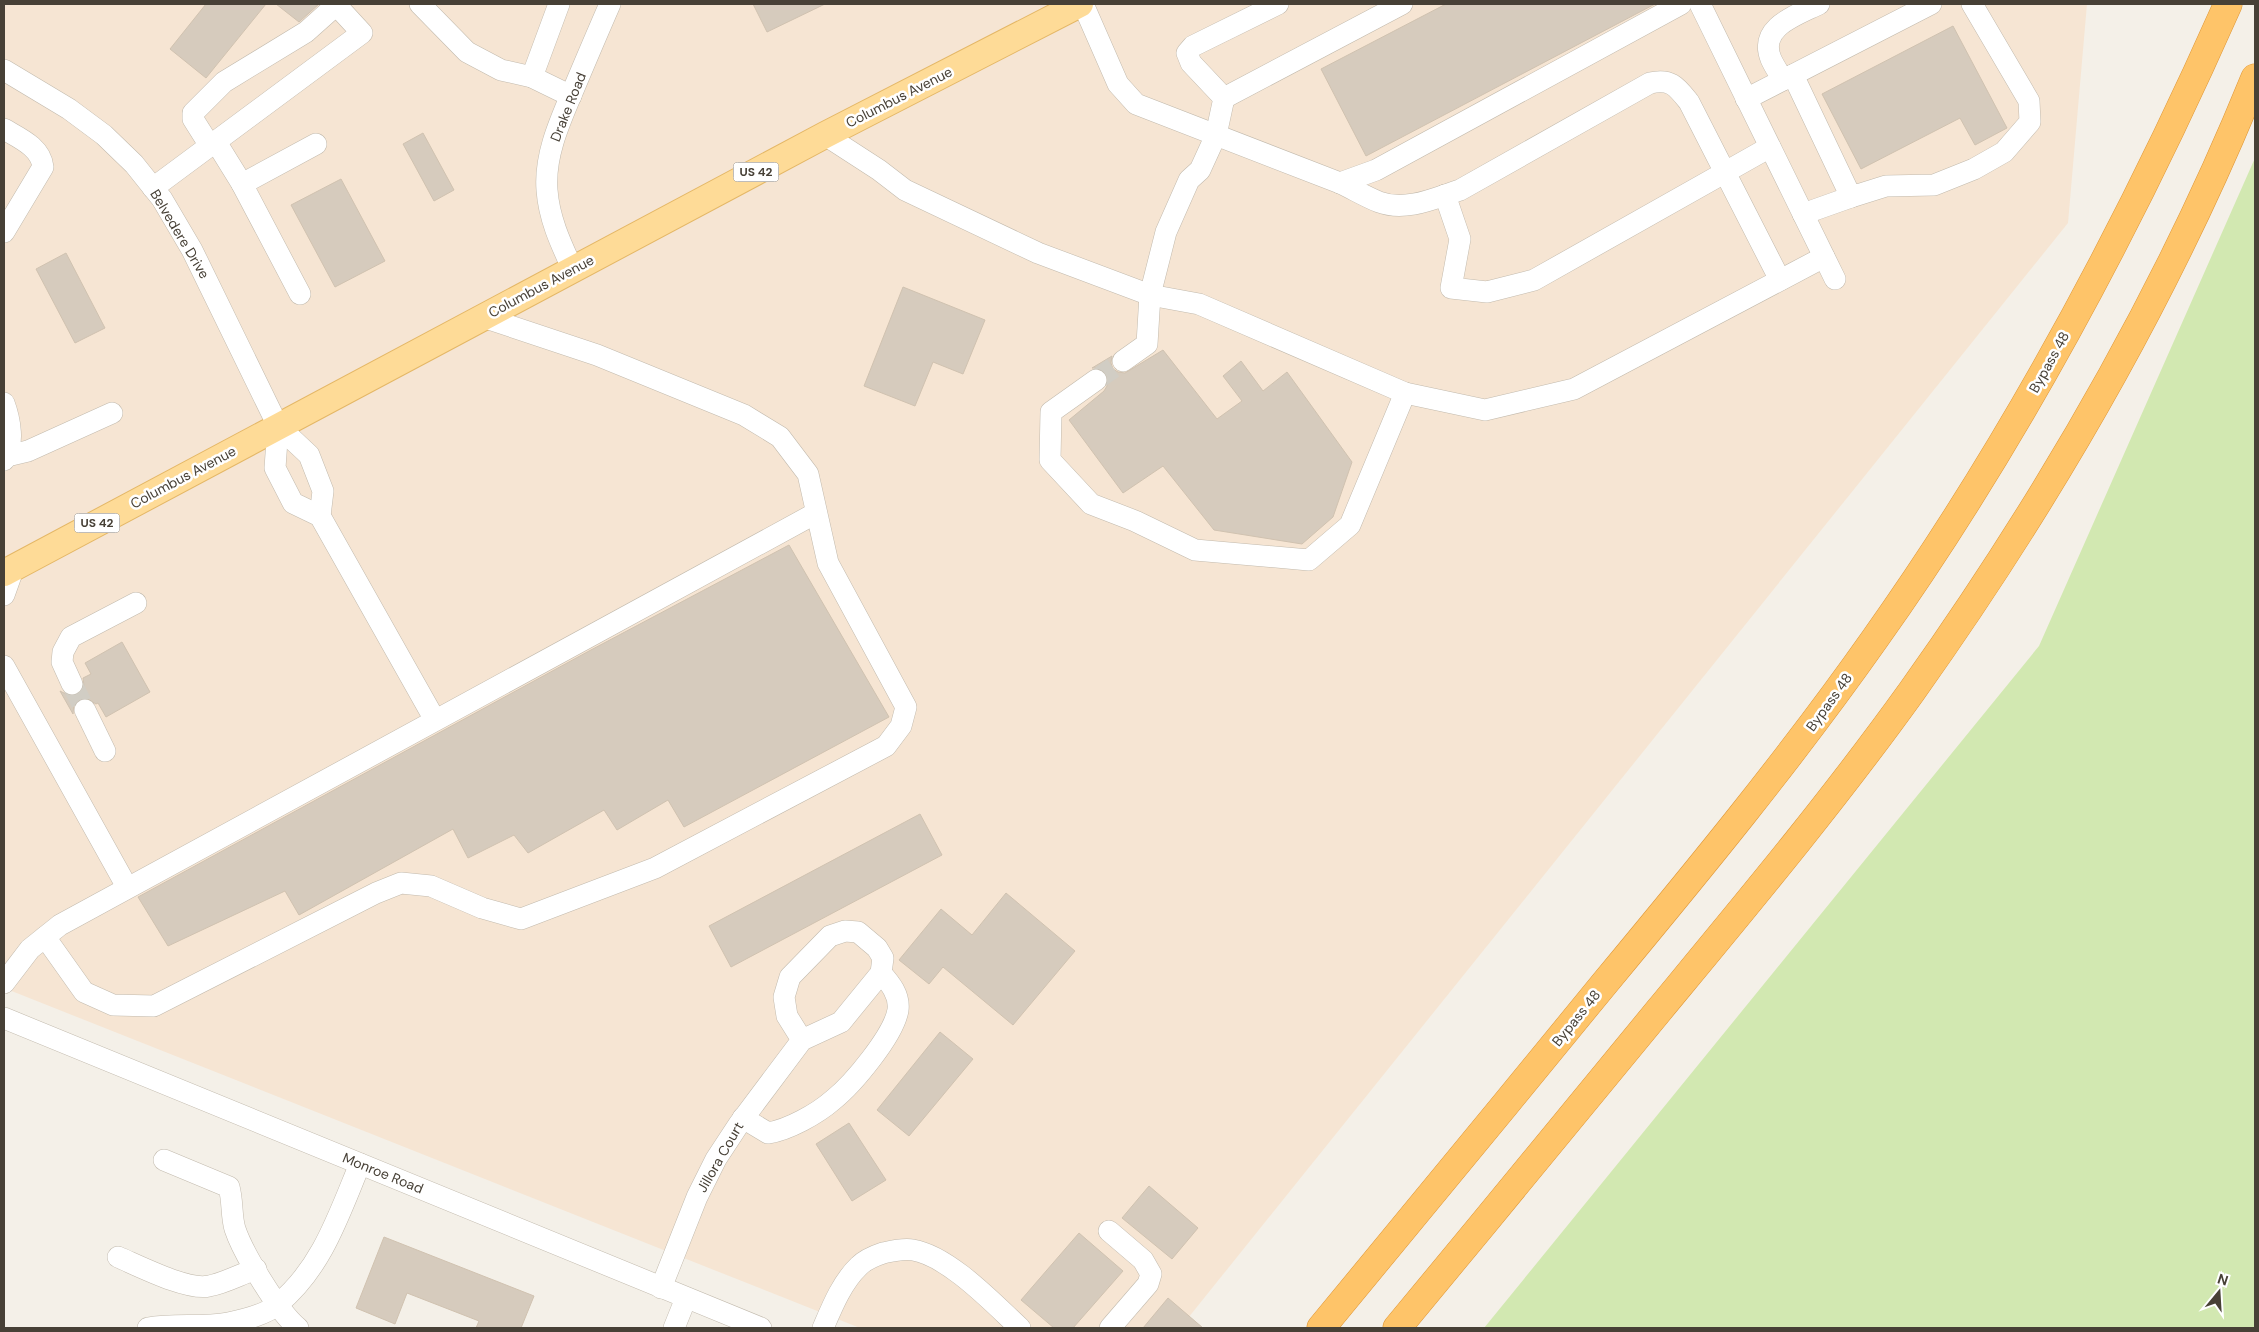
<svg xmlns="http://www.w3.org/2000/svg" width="2259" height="1332" font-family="'DM Sans',sans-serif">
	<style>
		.commercial { fill: #f6e5d3 }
		.green { fill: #d2e8b1 }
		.building { fill: #d6cbbd; stroke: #d0c2b0 }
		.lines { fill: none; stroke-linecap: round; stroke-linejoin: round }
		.minor-tunnel { stroke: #d1cdc4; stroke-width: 21; stroke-dasharray: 21 11; stroke-linecap: butt }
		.minor-casing { stroke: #c2baad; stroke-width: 22 }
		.major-casing { stroke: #e4b766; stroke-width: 28 }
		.highway-casing { stroke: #de9738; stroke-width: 29 }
		.minor { stroke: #fff; stroke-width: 21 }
		.major { stroke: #fedb97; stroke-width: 26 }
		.highway { stroke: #fec469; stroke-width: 28 }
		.labels { text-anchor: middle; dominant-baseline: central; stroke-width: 5; stroke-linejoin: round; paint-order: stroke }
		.shield { fill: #fff; stroke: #7e7972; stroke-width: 1 }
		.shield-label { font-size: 12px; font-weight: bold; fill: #474036 }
		.street-label { font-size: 14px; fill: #474036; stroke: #fff }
	</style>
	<rect width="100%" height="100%" fill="#f4f0e8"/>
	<path class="commercial" d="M 4,4 L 2087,4 L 2068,223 L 1180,1328 L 860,1328 L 4,988 Z"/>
	<path class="green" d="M 2255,158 L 2255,1328 L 1484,1328 L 2039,646 Z"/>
	<g class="building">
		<path d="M 206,4 L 266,4 L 206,78 L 170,49 Z"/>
		<path d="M 276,4 L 319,4 L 299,22 Z"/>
		<path d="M 753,4 L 825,4 L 767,32 Z"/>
		<path d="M 1446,4 L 1655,4 L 1366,156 L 1321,69 Z"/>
		<path d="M 1953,26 L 2007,128 L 1975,145 L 1960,118 L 1861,169 L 1822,94 Z"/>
		<path d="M 423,133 L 454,190 L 434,201 L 403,144 Z"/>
		<path d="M 341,179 L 385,261 L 335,287 L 291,205 Z"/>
		<path d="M 66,253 L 105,328 L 75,343 L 36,269 Z"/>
		<path d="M 903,287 L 985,320 L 963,374 L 933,362 L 915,406 L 864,386 Z"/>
		<path d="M 1163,350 L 1217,419 L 1242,401 L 1223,376 L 1241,361 L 1263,391 L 1287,372 L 1352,462 L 1333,517 L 1302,544 L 1214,530 L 1163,466 L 1123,493 L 1069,420 L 1104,391 L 1107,386 L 1108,378 L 1106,372 L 1101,368 L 1092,368 L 1112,356 L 1111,363 L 1113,369 L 1118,372 L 1125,373 Z"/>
		<path d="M 789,545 L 889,717 L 684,827 L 668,800 L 617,830 L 604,810 L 528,853 L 514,835 L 468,858 L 453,829 L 299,915 L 285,891 L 168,946 L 138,897 L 589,651 Z"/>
		<path d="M 122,642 L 150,692 L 106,717 L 98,703 L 96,704 L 86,698 L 80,699 L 74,703 L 73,714 L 60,691 L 70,696 L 78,695 L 84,686 L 83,678 L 91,674 L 85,663 Z"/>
		<path d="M 920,814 L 942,855 L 731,967 L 709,926 Z"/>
		<path d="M 1006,893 L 1075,951 L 1013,1025 L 943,967 L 929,984 L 899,960 L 941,909 L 972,935 Z"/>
		<path d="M 940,1032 L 973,1059 L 909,1136 L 877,1110 Z"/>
		<path d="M 849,1123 L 886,1180 L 852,1201 L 816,1144 Z"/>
		<path d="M 1149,1186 L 1198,1228 L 1172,1259 L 1122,1218 Z"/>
		<path d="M 1079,1233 L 1123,1271 L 1073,1328 L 1054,1328 L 1021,1300 Z"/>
		<path d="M 384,1237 L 534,1296 L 521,1328 L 476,1328 L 479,1321 L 407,1293 L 395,1324 L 356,1308 Z"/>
		<path d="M 1168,1298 L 1203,1328 L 1143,1328 Z"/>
	</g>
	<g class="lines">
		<g class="minor-tunnel">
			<path d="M 1096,380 L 1123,361"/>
			<path d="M 72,684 L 85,710"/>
		</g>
		<defs>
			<g id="minor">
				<path d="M 420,4 L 467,52 L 501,70 L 532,77 L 571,96"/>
				<path d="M 1083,4 L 1118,84 L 1136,104 L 1340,183 L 1376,170 L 1681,4"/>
				<path d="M 1700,4 L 1835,279"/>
				<path d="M 4,70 L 69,109 L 104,135 L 134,164 L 162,199 L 192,250 L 278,426 L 309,455 L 323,491 L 320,516"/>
				<path d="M 1793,75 L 1851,197 L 1886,186 L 1934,185 L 1974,169 L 2004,152 L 2030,122 L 2029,101 L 1972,4"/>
				<path d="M 532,77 L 559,4"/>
				<path d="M 1783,80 C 1779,73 1774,66 1771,59 C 1758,27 1797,15 1819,4"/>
				<path d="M 1224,98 L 1402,4"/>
				<path d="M 1746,99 L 1931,4"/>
				<path d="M 4,129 C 19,138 41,147 43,167 L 4,232"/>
				<path d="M 825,135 L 879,170 L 905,190 L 1038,253 L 1150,295 L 1199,304 L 1405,393 L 1485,410 L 1574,389 L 1824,257"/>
				<path d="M 216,142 L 242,184 L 300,294"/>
				<path d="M 1340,183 C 1353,189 1366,197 1379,202 C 1406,212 1435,198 1460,190 L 1650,83 C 1671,78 1677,87 1689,102 L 1780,280"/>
				<path d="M 242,184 L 316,144"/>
				<path d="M 153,188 L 362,33 L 339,8 L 334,7 L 306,32 L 224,82 L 193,113 L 193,119 L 210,146"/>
				<path d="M 1445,195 L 1460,239 L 1451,288 L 1487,292 L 1534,280 L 1770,147"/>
				<path d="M 1803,214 L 1851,197"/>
				<path d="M 573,270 C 561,244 549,219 547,190 C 544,152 563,115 577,81 C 588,55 599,29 610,4"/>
				<path d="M 1123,361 L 1147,344 L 1150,295 L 1166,232 L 1189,180 L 1200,170 L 1216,135 L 1224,98 L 1191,63 L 1187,53 L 1193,46 L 1278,4"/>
				<path d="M 1096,380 L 1051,412 L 1050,460 L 1091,504 L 1135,521 L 1195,550 L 1309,560 L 1350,525 L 1405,393"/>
				<path d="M 4,403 C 10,419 15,445 4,460"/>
				<path d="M 278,426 L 275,468 L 293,503 L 320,516 L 435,720"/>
				<path d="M 7,456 L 28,451 L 112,413"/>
				<path d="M 4,595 L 14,567"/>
				<path d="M 4,666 L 127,887"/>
				<path d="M 72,684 L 62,662 L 63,652 L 71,637 L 136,603"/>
				<path d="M 85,710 L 105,751"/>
				<path d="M 45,937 L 84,992 L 113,1005 L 154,1006 L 376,893 L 401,883 L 431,886 L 482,908 L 521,919 L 655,868 L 886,746 L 901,726 L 906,707 L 828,563 L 808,474 L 780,437 L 744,415 L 597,355 L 483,317"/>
				<path d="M 4,983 L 30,949 L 60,925 L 816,513"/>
				<path d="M 4,1018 L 761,1328"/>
				<path d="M 743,1118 L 768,1133 C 788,1130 817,1114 833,1100 C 853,1084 894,1035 898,1010 C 900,995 890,983 881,973"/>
				<path d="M 164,1160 L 229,1187 C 233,1201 231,1216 235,1229 C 243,1253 279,1313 298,1328"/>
				<path d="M 1109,1231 L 1143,1260 L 1151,1274 L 1148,1284 L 1110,1328"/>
				<path d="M 118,1257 C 139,1266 188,1291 209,1286 C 225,1283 241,1274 256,1269"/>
				<path d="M 661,1288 L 697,1197 L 716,1159 L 739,1124 L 802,1040 L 841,1022 L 881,973 L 883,958 L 877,948 L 858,932 L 845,931 L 830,936 L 790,977 L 784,997 L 787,1016 L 802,1040"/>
				<path d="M 148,1328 C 174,1323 202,1328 228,1323 C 243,1320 266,1315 278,1304 C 322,1268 339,1214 360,1164"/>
				<path d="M 674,1328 L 686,1298"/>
				<path d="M 823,1328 C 832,1307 842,1282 859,1266 C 866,1259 874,1256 883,1253 C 892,1251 903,1248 913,1250 C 949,1256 994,1304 1020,1328"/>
			</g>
			<path id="major" d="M 4,573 L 825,135 L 1080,4"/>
			<g id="highway">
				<path d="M 1321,1328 C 1416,1213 1510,1099 1604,984 C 1697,872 1790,759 1874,640 C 2015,442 2130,225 2228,4"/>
				<path d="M 1397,1328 C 1485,1222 1572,1116 1660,1009 C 1746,905 1833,801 1912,691 C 2048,500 2167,295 2255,78"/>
			</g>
		</defs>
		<use href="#minor" class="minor-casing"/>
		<use href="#major" class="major-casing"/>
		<use href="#highway" class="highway-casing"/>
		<use href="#minor" class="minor"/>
		<use href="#major" class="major"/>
		<use href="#highway" class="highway"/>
	</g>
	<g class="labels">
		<g class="shield">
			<rect x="733.5" y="162.5" width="45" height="19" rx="4"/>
			<rect x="74.5" y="513.5" width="45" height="19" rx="4"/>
		</g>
		<g class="shield-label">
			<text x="756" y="172">US 42</text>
			<text x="97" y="523">US 42</text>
		</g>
		<g class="street-label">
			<text transform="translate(899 97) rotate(-27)">Columbus Avenue</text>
			<text transform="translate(568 107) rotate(-68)">Drake Road</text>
			<text transform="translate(180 234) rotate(59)">Belvedere Drive</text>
			<text transform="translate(541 286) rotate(-28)">Columbus Avenue</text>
			<text transform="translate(2049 362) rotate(-61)">Bypass 48</text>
			<text transform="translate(183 477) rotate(-28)">Columbus Avenue</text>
			<text transform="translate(1829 702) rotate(-54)">Bypass 48</text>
			<text transform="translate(1576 1018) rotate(-51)">Bypass 48</text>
			<text transform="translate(720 1157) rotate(-60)">Jillora Court</text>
			<text transform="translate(383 1173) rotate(22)">Monroe Road</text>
		</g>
	</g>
	<rect width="2259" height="1332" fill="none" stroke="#474036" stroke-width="10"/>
	<g transform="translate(2219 1292) rotate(18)" stroke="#ffffff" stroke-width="4" paint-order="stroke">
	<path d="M0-4L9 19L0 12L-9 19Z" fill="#474036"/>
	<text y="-8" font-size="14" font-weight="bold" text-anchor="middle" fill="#474036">N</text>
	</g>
</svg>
